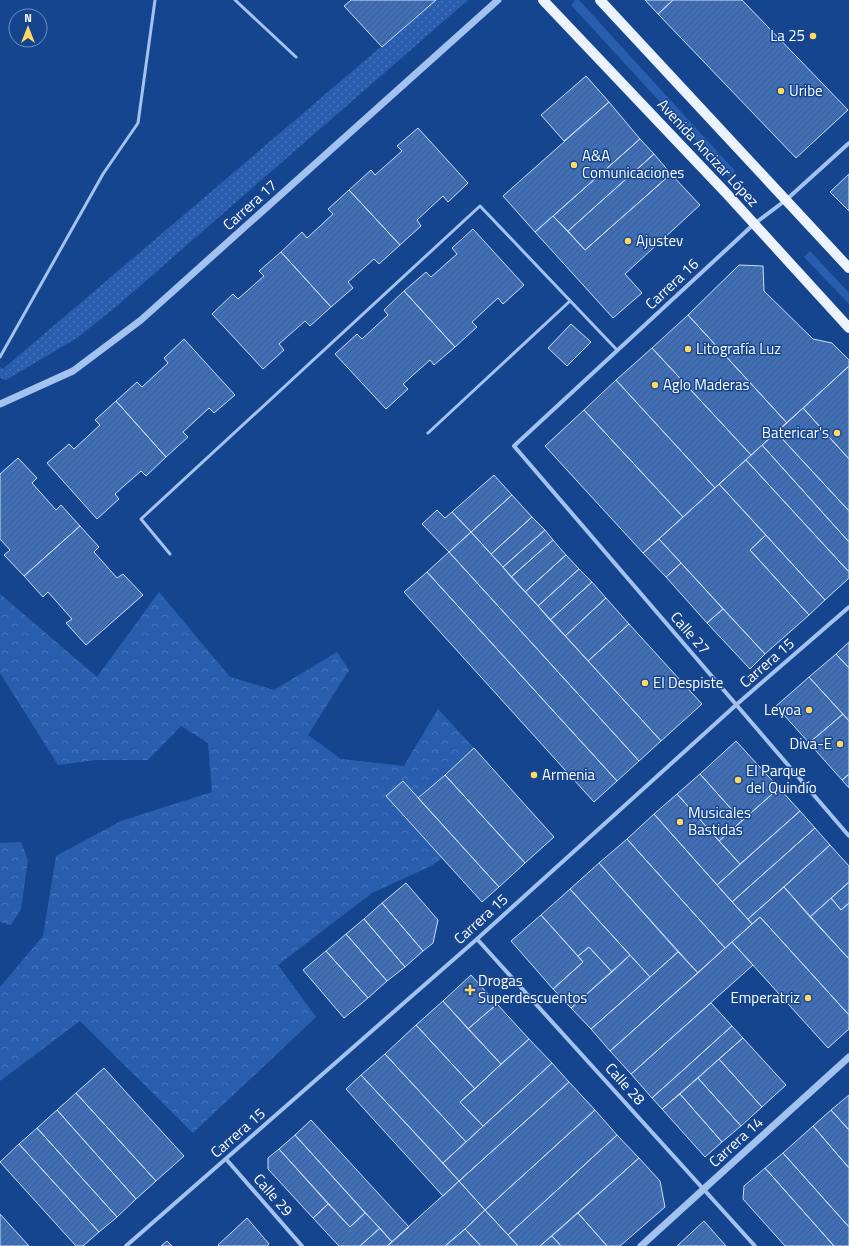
<svg xmlns="http://www.w3.org/2000/svg" width="849" height="1246" viewBox="0 0 849 1246" font-family="'Titillium Web',sans-serif">
<defs>
<pattern id="grass-dots" width="8" height="8" patternUnits="userSpaceOnUse"><rect width="8" height="8" fill="#295eaf"/><path d="M2 2h.1M6 6h.1" fill="none" stroke="#4976bb" stroke-width="1.8" stroke-linecap="round"/></pattern>
<pattern id="forest-crowns" width="20" height="18" patternUnits="userSpaceOnUse"><rect width="20" height="18" fill="#295eaf"/><path d="M2 6a3 3 0 1 1 6 0M12 15a3 3 0 1 1 6 0" fill="none" stroke="#4976bb"/></pattern>
<pattern id="building-hatch" width="6" height="6" patternUnits="userSpaceOnUse"><rect width="6" height="6" fill="#3f6fb9"/><path d="M-1 1l2-2M0 6l6-6M5 7l2-2" fill="none" stroke="#465c7d"/></pattern>
</defs>
<rect width="100%" height="100%" fill="#164590"/>
<path fill="url(#grass-dots)" d="M436,0h32l-351,306 -40,32 -71,42 -6,-2v-11l3,2z"/>
<path fill="url(#forest-crowns)" d="M159,592l71,85 44,13 63,-38 12,18 -41,65 33,24 63,7 34,-57 36,39 -56,50 -15,-17 -17,15 56,62 -11,8 -59,27 -94,72 38,52 -123,116 -113,-112 -80,60v-94l43,-51 13,-80 65,-35 91,-29 -4,-49 -27,-17 -33,34h-52l-38,5 -58,-92v-79l97,83z
M21,842l7,18 -7,49 -10,16 -11,-3v-79z"/>
<path fill="#295eaf" d="M575,0h4l156,171 -6,6 -158,-172z
M810,251l39,42v11l-45,-47z"/>
<path fill="url(#building-hatch)" stroke="#cadefb" d="M351,0h85l-54,47 -38,-41z
M645,0h28l-15,14z
M673,0h69l106,110 -52,48 -138,-144z
M586,76l23,26 -45,39 -23,-26z
M609,102l31,37 -105,93 -32,-36z
M418,128l50,55 -20,19 -5,-6 -26,24 4,6 -21,19 -51,-55 22,-20 4,5 27,-24 -5,-5z
M640,139l14,15 -86,77 -15,-15z
M654,154l17,20 -86,76 -17,-19z
M671,174l29,31 -75,69 17,19 -29,25 -78,-86 18,-16 32,34z
M849,174v37l-19,-19z
M349,190l51,55 -21,19 -5,-5 -26,23 5,6 -22,19 -50,-55 21,-20 5,6 26,-24 -5,-5z
M473,229l51,56 -21,19 -5,-6 -26,24 5,5 -22,20 -51,-56 22,-19 5,5 26,-23 -5,-6z
M281,252l50,55 -21,19 -5,-5 -26,23 5,6 -21,19 -51,-55 21,-20 5,5 26,-23 -5,-5z
M739,265l24,1 1,25 49,48 19,4 17,17v6l-62,57 -99,-108z
M404,291l51,56 -21,18 -4,-5 -27,24 5,5 -22,20 -51,-55 22,-20 5,5 26,-24 -4,-5z
M688,315l99,108 -36,32 -99,-107z
M571,324l20,18 -24,24 -19,-18z
M184,339l51,56 -21,18 -5,-5 -26,24 5,5 -22,20 -50,-56 21,-19 5,5 26,-24 -4,-5z
M652,348l99,107 -36,33 -99,-108z
M849,366v93l-46,-51z
M616,380l99,108 -32,29 -99,-107z
M116,401l50,56 -20,19 -5,-5 -26,23 4,5 -22,20 -50,-56 22,-19 5,5 26,-24 -5,-5z
M803,408l46,51v52l-73,-79z
M584,410l99,107 -40,36 -98,-107z
M776,432l73,79v31l-87,-97z
M762,445l87,97v30l-103,-112z
M18,458l19,20 -5,5 24,27 5,-5 19,21 -56,50 -20,-21 6,-5 -10,-11v-65z
M746,460l103,112v6l-24,22 -106,-116z
M494,475l18,20 -41,37 -19,-20z
M719,484l47,51 -16,15 59,65 -44,39 -106,-115z
M512,495l20,22 -41,37 -20,-22z
M437,510l8,8 7,-6 19,20 -22,20 -27,-28z
M532,517l13,13 -42,37 -12,-13z
M80,526l19,21 -5,5 23,26 6,-4 20,21 -57,50 -20,-22 6,-4 -24,-27 -5,5 -19,-21z
M545,530l8,10 -42,37 -8,-10z
M471,532l190,209 -22,20 -190,-209z
M766,535l59,65 -16,15 -59,-65z
M659,539l22,24 -15,14 -23,-24z
M553,540l13,15 -41,37 -14,-15z
M449,552l190,209 -22,20 -190,-209z
M566,555l13,14 -41,37 -13,-14z
M681,563l42,46 -16,14 -41,-46z
M579,569l13,13 -42,38 -12,-14z
M427,572l190,209 -23,21 -190,-210z
M592,582l14,16 -41,38 -15,-16z
M606,598l23,26 -41,37 -23,-25z
M723,609l42,45 -15,15 -43,-46z
M629,624l73,80 -41,37 -73,-80z
M849,642v26l-13,-14z
M836,654l13,14v53l-40,-44z
M809,677l34,37 -34,29 -33,-37z
M843,714l6,7v53l-7,6 -33,-37z
M736,741l43,47 -37,33 -42,-47z
M474,748l80,89 -29,26 -80,-88z
M700,774l42,47 -23,20 -42,-47z
M849,774v14l-7,-8z
M445,775l80,88 -26,24 -81,-89z
M403,781l96,106 -17,15 -96,-106z
M779,788l21,23 -60,53 -21,-23z
M677,794l63,70 -23,21 -63,-71z
M800,811l15,17 -83,74 -15,-17z
M654,814l98,110 -27,24 -98,-109z
M815,828l15,17 -82,74 -16,-17z
M627,839l98,109 -27,25 -99,-110z
M830,845l19,21v16l-39,35 -26,-30z
M599,863l79,89 -28,25 -80,-88z
M849,882v21l-8,7 -10,-12z
M406,883l32,37 -5,23 -10,8 -41,-48z
M784,887l65,72v56l-89,-98 -8,7 -4,-5z
M570,889l60,66 -18,17 -23,-25 -11,9 -37,-41z
M831,898l10,12 8,-7v56l-39,-42z
M382,903l41,48 -18,16 -41,-48z
M541,915l42,47 -30,27 -42,-48z
M760,917l89,98v14l-21,19 -96,-106z
M364,919l41,48 -18,14 -41,-47z
M346,934l41,47 -19,17 -42,-47z
M732,942l21,23 -122,109 -21,-23z
M589,947l23,25 -41,36 -18,-19 30,-27 -5,-6z
M326,951l42,47 -24,20 -41,-48z
M678,952l20,21 -88,78 -19,-22z
M630,955l20,22 -59,52 -20,-21z
M471,975l26,29 -29,25 -25,-28z
M443,1001l58,63 -26,25 -59,-64z
M711,1003l21,23 -80,72 -21,-24z
M497,1004l32,35 -28,25 -33,-35z
M416,1025l59,64 -15,13 23,24 -17,16 -81,-88z
M732,1026l11,12 -81,71 -10,-11z
M743,1038l43,47 -24,22 -43,-48z
M529,1039l23,24 -69,63 -23,-24z
M385,1054l81,88 -23,21 -82,-88z
M719,1059l43,48 -21,19 -43,-48z
M552,1063l17,19 -110,99 -16,-18z
M104,1068l80,88 -28,25 -80,-88z
M361,1075l98,106 -16,15 -97,-107z
M698,1078l43,48 -19,16 -42,-48z
M569,1082l26,28 -110,100 -26,-29z
M76,1093l80,88 -20,18 -79,-89z
M680,1094l42,48 -17,15 -43,-48z
M849,1095v35l-18,-20z
M57,1110l79,89 -19,18 -80,-89z
M595,1110l22,25 -109,100 -23,-25z
M831,1110l18,20v38l-36,-42z
M311,1120l98,107 -17,15 -97,-107z
M813,1126l36,42v59l-66,-74z
M37,1128l80,89 -18,15 -80,-88z
M295,1135l70,78 -15,14 -71,-78z
M617,1135l22,23 -99,88h-22l-10,-11z
M19,1144l80,88 -16,14h-7l-76,-84z
M279,1149l49,55 -15,14 -45,-49v-11z
M783,1153l66,74v19h-15l-69,-78z
M639,1158l21,23 5,26 -45,39h-13l-29,-33z
M765,1168l69,78h-49l-42,-47 1,-13z
M459,1181l26,29 -20,19 -20,17h-58z
M328,1204l22,23 15,-14 15,15 -20,18h-21l-26,-28z
M485,1210l23,25 10,11h-37l-16,-17z
M578,1213l29,33h-46l-9,-10z
M0,1214l29,32h-29z
M247,1218l22,26 -2,2h-48l-1,-1z
M704,1221l22,25h-49z
M380,1228l12,14 -5,4h-27z
M465,1229l16,17h-36z
M552,1236l9,10h-21z
M167,1241l5,5h-11z"/>
<g fill="none" stroke-linecap="round" stroke-linejoin="round">
<path stroke="#a3c2f0" stroke-width="3" d="M235,0l61,57
M0,357l103,-183 35,-51 17,-123
M428,433l142,-132
M170,554l-29,-35 339,-313 137,144"/>
<path stroke="#a3c2f0" stroke-width="4" d="M849,143l-63,57 -32,24 -240,222 335,390
M477,939l278,307
M226,1159l76,87
M126,1246l351,-307 259,-234 113,-98"/>
<path stroke="#a3c2f0" stroke-width="7" d="M0,404l73,-33 68,-51 357,-320
M641,1246l208,-189"/>
<path stroke="#ecf3ff" stroke-width="10" d="M543,0l184,194 122,134
M600,0l249,268"/>
</g>
<g fill="#ffd962" stroke="#164590" stroke-width="1.5">
<circle cx="813" cy="36" r="4"/>
<circle cx="781" cy="91" r="4"/>
<circle cx="574" cy="165" r="4"/>
<circle cx="628" cy="241" r="4"/>
<circle cx="688" cy="349" r="4"/>
<circle cx="655" cy="385" r="4"/>
<circle cx="837" cy="433" r="4"/>
<circle cx="645" cy="683" r="4"/>
<circle cx="809" cy="710" r="4"/>
<circle cx="840" cy="744" r="4"/>
<circle cx="534" cy="775" r="4"/>
<circle cx="738" cy="780" r="4"/>
<circle cx="680" cy="822" r="4"/>
<path d="M468 984h4v4h4v4h-4v4h-4v-4h-4v-4h4z"/>
<circle cx="808" cy="998" r="4"/>
</g>
<g text-anchor="middle" stroke-width="3" stroke-linejoin="round" paint-order="stroke">
<g font-size="15" fill="#fff" stroke="#164590" text-anchor="start">
<text x="805" y="41" text-anchor="end">La 25</text>
<text x="789" y="96">Uribe</text>
<text x="582" y="161">A&amp;A<tspan x="582" dy="17">Comunicaciones</tspan></text>
<text x="636" y="246">Ajustev</text>
<text x="696" y="354">Litografía Luz</text>
<text x="663" y="390">Aglo Maderas</text>
<text x="829" y="438" text-anchor="end">Batericar's</text>
<text x="653" y="688">El Despiste</text>
<text x="801" y="715" text-anchor="end">Leyoa</text>
<text x="832" y="749" text-anchor="end">Diva-E</text>
<text x="746" y="776">El Parque<tspan x="746" dy="17">del Quindío</tspan></text>
<text x="542" y="780">Armenia</text>
<text x="688" y="818">Musicales<tspan x="688" dy="17">Bastidas</tspan></text>
<text x="478" y="986">Drogas<tspan x="478" dy="17">Superdescuentos</tspan></text>
<text x="800" y="1003" text-anchor="end">Emperatriz</text>
</g>
<g font-size="15" fill="#fff" stroke="#164590">
<text transform="translate(708 153) rotate(47)" y="5">Avenida Ancizar López</text>
<text transform="translate(250 205) rotate(-42)" y="5">Carrera 17</text>
<text transform="translate(672 284) rotate(-43)" y="5">Carrera 16</text>
<text transform="translate(690 633) rotate(49)" y="5">Calle 27</text>
<text transform="translate(767 663) rotate(-41)" y="5">Carrera 15</text>
<text transform="translate(481 919) rotate(-42)" y="5">Carrera 15</text>
<text transform="translate(625 1084) rotate(48)" y="5">Calle 28</text>
<text transform="translate(238 1133) rotate(-41)" y="5">Carrera 15</text>
<text transform="translate(736 1142) rotate(-42)" y="5">Carrera 14</text>
<text transform="translate(273 1195) rotate(49)" y="5">Calle 29</text>
</g>
</g>
<g transform="translate(28 28)"><circle r="19" fill="#164590" stroke="#738fbc"/>
<path d="M0-3L7 15L0 10L-7 15Z" fill="#ffd962"/>
<text y="-6" font-size="11" font-weight="bold" text-anchor="middle" fill="#ffffff">N</text>
</g>
</svg>
